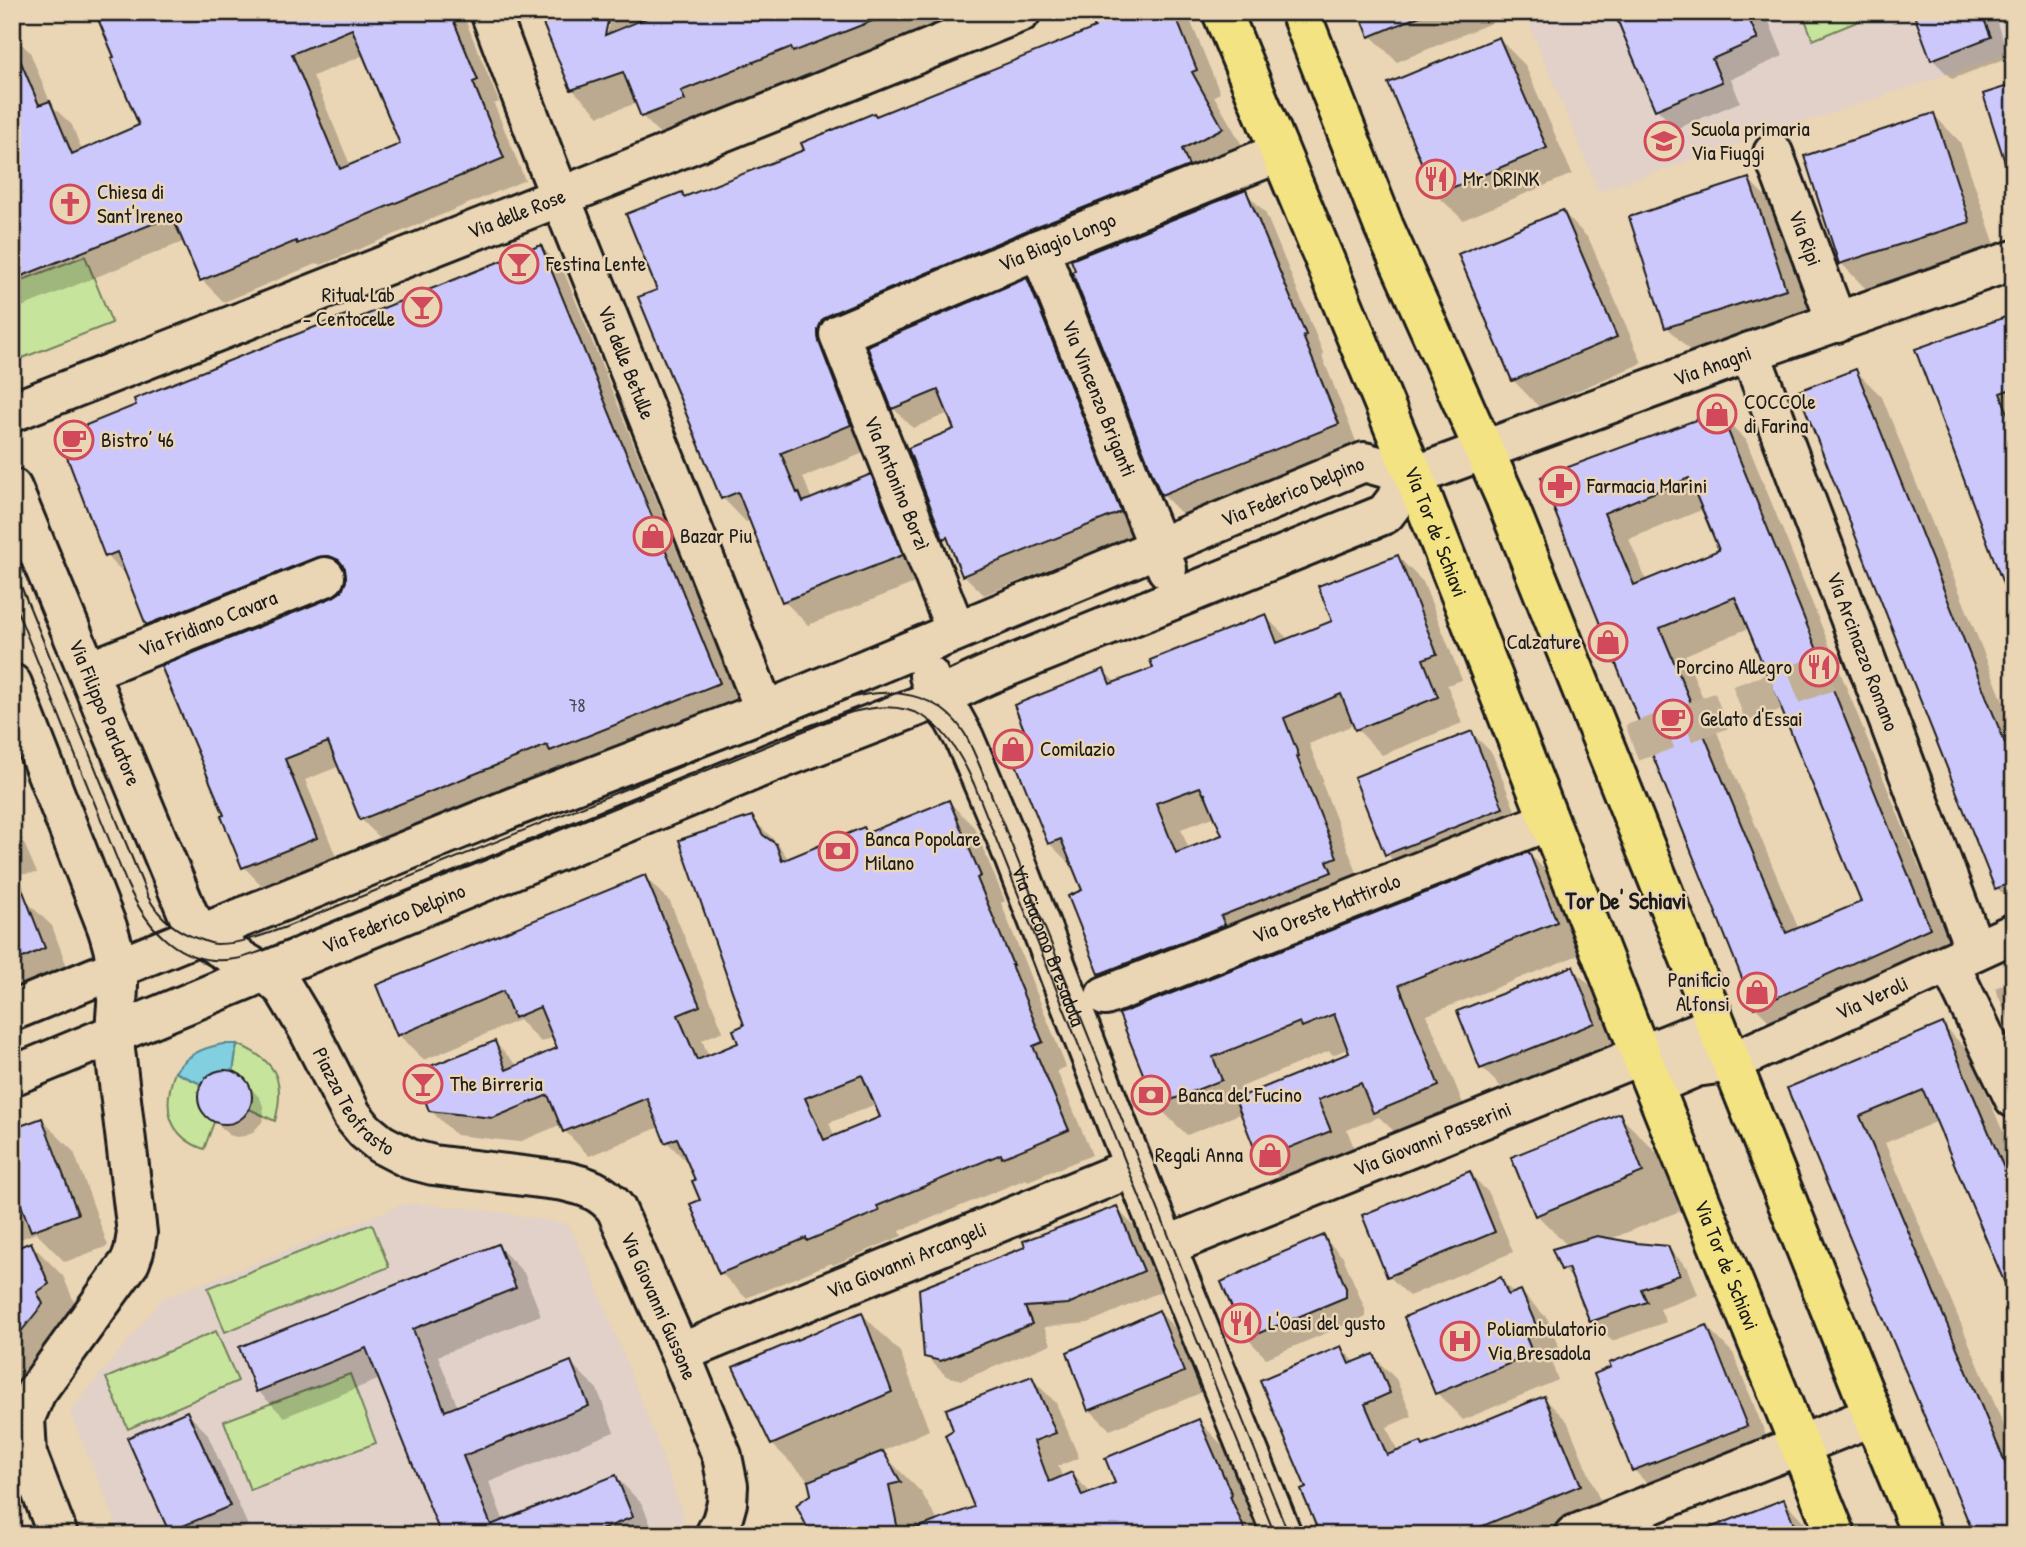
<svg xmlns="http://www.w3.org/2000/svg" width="2026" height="1547" viewBox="0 0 2026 1547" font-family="'Patrick Hand',sans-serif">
<rect width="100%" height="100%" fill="#ead5b4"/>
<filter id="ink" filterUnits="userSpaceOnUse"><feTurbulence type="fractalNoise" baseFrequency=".0143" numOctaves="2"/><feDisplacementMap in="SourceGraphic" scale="14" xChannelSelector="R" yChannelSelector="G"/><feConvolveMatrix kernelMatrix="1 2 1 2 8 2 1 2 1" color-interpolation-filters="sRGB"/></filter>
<g filter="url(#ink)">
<path fill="#e1d1c9" d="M1524,12h490v40l-415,139z
M407,1203l79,7 82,14 23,48 67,172 26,75 -14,16h-549l-51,-123 92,-113z"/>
<path fill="#c7e49c" stroke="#72805c" stroke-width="2" d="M1802,12h53l4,9 -46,19z
M85,256l27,67 -100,39v-78z
M237,1044c39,16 49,36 38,77l-26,-12c5,-17 0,-29 -16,-37z
M175,1072l26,12c-6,16 -2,28 13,38l-10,27c-37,-13 -42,-43 -29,-77z
M372,1224l17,43 -164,65 -17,-44z
M216,1331l22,50 -110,48 -22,-51z
M350,1374l26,69 -126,47 -26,-69z"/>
<path fill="#82cfe0" stroke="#598792" stroke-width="2" d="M223,1044h14l-4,28c-14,-2 -23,1 -32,12l-26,-12c13,-18 27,-24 48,-28z"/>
<path fill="#0003" fill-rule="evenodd" d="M97,12h365l37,90 -5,2 31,76 -204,85 -3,-2 -94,39 -22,-22 -17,-39 -173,70v-276l18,17 21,53 21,20 10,26 59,-25zM364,55l38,90 -51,22 -38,-91z
M612,12h22l4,11 27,-11h310l-306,131 -27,-27 -5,-13 -38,13 -27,-27 29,-46 4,1z
M1114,12h72l2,3 32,78 -6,3 32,56 -392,185 20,112 -71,28 9,23 58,-24 24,24 31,79 -117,46 -24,-24 -33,-81 -5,2 -23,-24 -64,-207 22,-97 5,4 120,-47 71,-33 220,-89z
M1361,12h146l1,4 -111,46 -26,-26z
M1616,12h149l18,44 -52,23 9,23 -64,27 -19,-20z
M1915,12h78l16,45 -57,22 -20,-20z
M1499,39l26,26 47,109 -109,46 -27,-26z
M1934,115l26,27 36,106 -129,42 -26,-27z
M1749,180l26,26 36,109 -118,39 -26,-27z
M1245,192l20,20 59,143 -2,1 35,88 -175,70 -20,-20z
M1563,212l26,27 53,124 -103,44 -26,-27z
M541,247l21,20 177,437 -167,66 -5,-5 -185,75 -21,-21 -21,-53 -35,14 32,79 -73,29 -20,-21 -18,-51 108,-217 9,-7 5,-16 -10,1 -170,68 -21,-21 -20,-48 -20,-20 241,-240 5,6z
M1027,280l20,20 93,232 -156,63 -20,-20 -12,-30 -7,-7 11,-108 -7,-17 -36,15 -20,-20z
M2014,316v291l-97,-257z
M1856,371l26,26 132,332v176l-17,-17z
M1719,413l27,27 209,515 -173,79 -27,-27 -212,-529zM1704,509l17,42 -74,31 -18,-43zM1749,628l114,275 -64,27 -114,-275z
M1398,557l25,25 39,98 -15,5 15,38 -80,32 -25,-26 -2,-5 -46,20 15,38 -2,1 39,100 -235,116 -25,-26 -17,-82 -9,-22 -26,-26 -20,-105 75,-67 12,12 39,-14 110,-53 24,24 45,-18zM1216,816l8,20 -35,14 -8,-21z
M1472,733l20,20 30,75 -116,46 -19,-20z
M949,802l25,25 31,74 -4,2 65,164 -9,4 35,84 -64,26 -2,-2 -126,52 2,5 -69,29 -2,-2 -85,35 -25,-25 -24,-92 -6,-15 -24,-24 -7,-15 -71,29 -24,-25 -3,-7 -43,18 -63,-7 -26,-25 65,-67 23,23 41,-17 -5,-12 -13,5 -22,-22 -95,40 -25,-25 246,-158 25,25 53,129 -21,9 7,17 32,-13 6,-18 5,-208 25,25 12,17 75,-31 5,5zM876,1104l6,14 -47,20 -6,-15z
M12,816l25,57 -25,2z
M1529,854l29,29 28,69 -159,63 41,101 -64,25 -25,-24 -32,13 12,30 -69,28 -29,-29 -19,-46 -55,22 -30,-29 -36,-91zM1349,1048l3,6 -107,43 -4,-10 88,-36 4,4z
M25,900l27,26 18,49 -58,23v-93z
M1572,968l39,38 21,55 -112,45 -38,-38z
M2014,980v52l-19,-44z
M1943,1025l26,27 45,106v143l-76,-180 -53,22 129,307v85l-224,-446z
M224,1072l16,5 20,21 3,8 1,8 -2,8 -10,11 -7,3 -8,1 -8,-2 -27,-26 -2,-8 3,-17 5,-6 8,-4z
M1619,1115l39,39 22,57 -72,29 60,8 20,20 10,27 -38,14 6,13 -54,19 -20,-20 -16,-39 -13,-13 5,-23 -31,-31z
M42,1120l32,32 34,94 -43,16 -29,-29 -24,9v-111z
M1469,1173l20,20 24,59 -104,44 -20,-20z
M1116,1208l20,20 26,63 -74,32 -44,4 7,17 -89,36 -16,-4 -20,-20 102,-108z
M1323,1237l20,20 22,52v8l-99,41 -19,-20z
M31,1244l32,32 17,40 -48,74 -20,6v-144z
M498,1246l26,27 17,42 -103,41 20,52 113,-45 26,26 17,43 -125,50 15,40 112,-45 26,27 13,31h-212l-63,-156 -96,38 -26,-26z
M1500,1279l15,15 6,-2 26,26 17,41 -12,5 6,16 -95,40 -26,-27 -31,-75z
M1159,1312l20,20 24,60 -93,38 -20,-20z
M862,1314l38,38 29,78 -48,22 40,40 17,29 -12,2 3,12h-119l3,-1v-39l-3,-13 -38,-38z
M1707,1327l26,26 40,100 -113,44 -26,-27z
M1341,1348l15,15 17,-7 23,23 16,37 -25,11 11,26 26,-6 120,-49 23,23 36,87 -65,27h-216l-14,-46z
M1031,1378l25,25 23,55 -21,8 5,12 9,-4 20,20 25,-10 82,-63 24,25 33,74 -3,1 7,14h-311l27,-27z
M187,1413l20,20 41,93 -20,9h-54l-3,-4 -42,-92z
M1784,1501l25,26 3,8h-115z
M12,1517l7,18h-7z"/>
<path fill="#cdc8fb" stroke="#1c1c1c" stroke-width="2" fill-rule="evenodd" d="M95,12h355l28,68 -5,2 31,76 -207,86 -1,-3 -96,40 -28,-65 -160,64v-239l27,64 11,-4 22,53 67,-29 -28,-67 3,-1zM352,29l48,115 -60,25 -48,-115z
M538,12h72l-5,23 56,-23 229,2 -97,38 -2,-5 -110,44 4,9 -44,17 -18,-45 -52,18z
M1109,12h65l23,58 -5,2 31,56 -41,21 7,17 -159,63 -200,85 -8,6 -4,10 1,12 32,83 -70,28 16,40 2,-1 4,10 68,-28 32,81 -121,47 -44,-110 -17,7 -52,-127 -31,-75 19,-7 -31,-76 56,-22 2,5 120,-47 -3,-7 73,-30 2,3 219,-88 -4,-9z
M1359,12h68v1l-58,24z
M1614,12h132l12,27 -46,20 10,23 -67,28z
M1913,12h68l10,25 -60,23z
M1499,37l48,111 -112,47 -47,-112z
M2014,84v90l-5,1 -26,-81z
M1934,113l36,109 -131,42 -35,-108z
M1749,178l37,111 -121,39 -36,-111z
M1246,190l60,145 -3,1 36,88 -178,71 -89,-223 3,-2 -4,-10z
M1563,210l54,127 -105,44 -54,-127z
M541,245l179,438 -170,68 -3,-6 -187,75 -32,-78 -43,17 32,79 -75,30 -21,-52 3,-1 -63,-149 172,-69 9,-6 4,-10 -1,-13 -6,-8 -10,-4 -12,1 -171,68 -29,-73 -12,5 -46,-121 77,-31 -2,-6 92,-37 122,-48 3,7z
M1027,278l94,234 -159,64 -15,-39 -4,2 -35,-91 46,-19 -16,-39 -46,19 -25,-63z
M2014,314v74l-14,5 14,36v176h-3l-96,-256z
M1856,369l158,397v116l-19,7 -197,-498z
M1720,411l210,517 -176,80 -213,-531zM1689,478l30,72 -85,35 -30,-72zM1735,597l126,305 -75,31 -126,-305z
M1398,555l39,99 -14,5 15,38 -83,33 -14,-36 -57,24 15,38 -2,1 40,100 -10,4 5,11 -111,44 4,9 -126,49 -31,-78 14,-6 -21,-51 -13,5 -40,-100 19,-7 -13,-32 90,-36 6,15 43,-16 -3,-8 116,-46 11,29 55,-22 -14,-35zM1200,787l4,8 1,-1 17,41 -46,18 -20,-50z
M1472,731l31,77 -118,47 -31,-78z
M949,800l32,76 -4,2 36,87h-2l32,77 -10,4 36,84 -67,28 -1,-4 -124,52 2,5 -72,30 -1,-3 -87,36 -29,-70 10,-4 -8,-19 3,-1 -18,-42 -12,5 -18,-45 -84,34 -15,-37 -55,23 -64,-7 -14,-39 80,-31 11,29 51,-22 -17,-41 -26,11 -11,-27 -106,45 -21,-51 269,-110 55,131 -22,9 19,45 41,-17 -5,-13 11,-5 -65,-185 73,-24 11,19 13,9 6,17 82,-34 3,6zM862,1075l18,42 -56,23 -19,-42z
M1529,852l28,70 -158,63 40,101 -66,27 -12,-30 -43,17 13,31 -72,29 -24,-61 114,-46 -15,-39 -32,13 -2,-5 -87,35 9,23 -66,26 -37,-92z
M12,868h2l31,80 -33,15z
M1573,966l22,57 -115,46 -23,-58z
M1943,1023l71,169v113l-91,-215 -63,26 154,368v51h-40l-187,-447z
M198 1097a27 27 0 1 1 54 0a27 27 0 1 1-54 0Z
M1620,1113l23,59 -108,44 -24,-59z
M42,1118l36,96 -47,17 -13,-34 -6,2v-70z
M1470,1171l25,61 -108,45 -25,-62z
M1117,1206l27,65 -76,33 -43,3 7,17 -91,37 -17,-4 -5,-68 106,-42 -2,-6z
M1324,1235l22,53v9l-101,42 -24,-57 49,-23 -1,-1z
M1597,1236l39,7 32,3 12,29 -39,14 6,13 -57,20 -22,-54 -7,2 -9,-21z
M31,1242l18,42 -12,8 6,12 -31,39v-93z
M498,1244l18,44 -103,41 32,82 126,-50 18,45 -126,50 28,69 125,-50 17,42 -45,18h-147l-75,-187 -110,44 -17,-45z
M1501,1277l7,18 13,-5 18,42 -13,5 7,17 -98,40 -31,-77z
M1159,1310l25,62 -96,39 -21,-59z
M862,1312l30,80 -121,53 -38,-78z
M1707,1325l40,101 -115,45 -38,-97 17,-7 -2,-4z
M1341,1346l8,18 25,-10 16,39 -25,11 22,51 34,-13 2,4 121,-50 37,89 -120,50h-141l-19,-45 5,-2 -46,-108z
M1032,1376l24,57 -22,8 15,41 23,-10 10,24 33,-13 -10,-25 94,-39 33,76 -2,1 17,39h-341v-3l68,-25 -29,-72 8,-5 -7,-21z
M187,1411l43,95 -61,26 -42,-94z
M883,1451l18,31 -12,3 10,50h-88l-15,-30 15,-11 -3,-13z
M1784,1499l14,36h-101v-2z"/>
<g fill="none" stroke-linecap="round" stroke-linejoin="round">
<path stroke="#c1b096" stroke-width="38" stroke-dasharray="38 19" stroke-linecap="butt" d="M1632,743l210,-76"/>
<defs>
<g id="minor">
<path id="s1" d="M490,12l58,154 217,545"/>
<path id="s2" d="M1773,153l64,170"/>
<path id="s3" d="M1039,249l128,320"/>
<path id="s4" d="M1750,352l225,598"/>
<path id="s5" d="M12,412l578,-227 431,-173"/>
<path id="s6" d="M1414,476l336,-124 264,-92"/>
<path id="s7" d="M12,488l176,426 14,21 7,6 64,38 11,10 24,40 44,86 13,16 16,13 29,15 23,6 131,16c22,5 38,10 52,28l64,144 42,103 6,30 -1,17 -5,18 -7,14"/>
<path id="s8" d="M956,631l-117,-297 200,-85 240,-96"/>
<path id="s9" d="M89,671l236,-94"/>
<path id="s10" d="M929,676l8,22 16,20 11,20 43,101 111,288 164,408"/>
<path d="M12,684l95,243c6,18 11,37 11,55 0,23 -4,45 -3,68l22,183 -3,18 -4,11 -94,130 -11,26 2,36 31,81"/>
<path d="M1949,963l65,135"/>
<path id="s11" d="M1105,996l443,-175"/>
<path id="s12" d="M12,1011l502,-204 251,-96 599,-249 50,14"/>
<path id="s13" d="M12,1076l764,-315 153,-59 58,-27 398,-161 29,-38"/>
<path id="s14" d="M1654,1085l42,-18 36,-5 282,-129"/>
<path id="s15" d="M1166,1246l550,-221"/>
<path id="s16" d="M680,1353l454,-186"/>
<path d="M1574,1535l299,-119"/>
</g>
<g id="major">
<path id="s17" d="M1222,12l192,464 227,579 195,480"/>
<path d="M1300,12l84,215 121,270 368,919 49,119"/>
</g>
</defs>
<use href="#minor" stroke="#1c1c1c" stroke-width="44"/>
<use href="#major" stroke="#1c1c1c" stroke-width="44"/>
<use href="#minor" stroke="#ead5b4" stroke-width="38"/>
<use href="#major" stroke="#f4e382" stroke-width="38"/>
<path stroke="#1c1c1c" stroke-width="2" d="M12,564l136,333c12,22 30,36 54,43 5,2 10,4 15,4 24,0 47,-9 69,-17l561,-228c43,-13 92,-7 118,35 6,11 11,23 16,35l308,766
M12,598l115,286c20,45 54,84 108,75 9,-1 18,-5 27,-8l581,-236c71,-23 103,6 131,69l301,751"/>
</g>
</g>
<defs>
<symbol id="school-ring" viewBox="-11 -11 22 22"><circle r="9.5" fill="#ead5b4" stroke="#d1495b" stroke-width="1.5"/><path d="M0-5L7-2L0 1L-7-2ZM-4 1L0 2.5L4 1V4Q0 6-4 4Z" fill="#d1495b"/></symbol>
<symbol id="restaurant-ring" viewBox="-11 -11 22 22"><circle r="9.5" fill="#ead5b4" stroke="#d1495b" stroke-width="1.5"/><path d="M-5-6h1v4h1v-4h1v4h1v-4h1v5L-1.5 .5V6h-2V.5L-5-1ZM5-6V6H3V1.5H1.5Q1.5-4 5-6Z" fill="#d1495b"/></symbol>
<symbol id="church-ring" viewBox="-11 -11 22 22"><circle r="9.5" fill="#ead5b4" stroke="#d1495b" stroke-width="1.5"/><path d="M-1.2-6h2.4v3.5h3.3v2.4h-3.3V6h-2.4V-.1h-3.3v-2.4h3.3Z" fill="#d1495b"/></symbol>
<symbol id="bar-ring" viewBox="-11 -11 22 22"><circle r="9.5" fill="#ead5b4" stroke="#d1495b" stroke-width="1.5"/><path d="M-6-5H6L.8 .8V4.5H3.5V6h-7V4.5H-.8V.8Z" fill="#d1495b"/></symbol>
<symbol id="shop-ring" viewBox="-11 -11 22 22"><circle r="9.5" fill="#ead5b4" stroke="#d1495b" stroke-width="1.5"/><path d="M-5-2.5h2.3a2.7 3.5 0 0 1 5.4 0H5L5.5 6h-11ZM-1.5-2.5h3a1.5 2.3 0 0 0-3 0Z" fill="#d1495b"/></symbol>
<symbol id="cafe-ring" viewBox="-11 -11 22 22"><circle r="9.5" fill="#ead5b4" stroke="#d1495b" stroke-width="1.5"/><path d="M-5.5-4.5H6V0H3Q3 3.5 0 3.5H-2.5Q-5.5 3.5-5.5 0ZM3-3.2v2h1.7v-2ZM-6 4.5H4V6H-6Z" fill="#d1495b"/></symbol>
<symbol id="pharmacy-ring" viewBox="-11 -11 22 22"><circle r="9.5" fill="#ead5b4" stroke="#d1495b" stroke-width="1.5"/><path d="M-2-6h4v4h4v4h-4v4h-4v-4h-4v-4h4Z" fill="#d1495b"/></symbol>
<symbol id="bank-ring" viewBox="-11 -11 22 22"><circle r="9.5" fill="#ead5b4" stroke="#d1495b" stroke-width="1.5"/><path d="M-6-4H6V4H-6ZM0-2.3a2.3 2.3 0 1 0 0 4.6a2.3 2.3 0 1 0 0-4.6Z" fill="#d1495b"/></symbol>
<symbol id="hospital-ring" viewBox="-11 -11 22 22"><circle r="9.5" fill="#ead5b4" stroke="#d1495b" stroke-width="1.5"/><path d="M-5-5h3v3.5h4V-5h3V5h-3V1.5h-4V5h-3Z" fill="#d1495b"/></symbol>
</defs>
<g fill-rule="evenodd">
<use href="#school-ring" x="1642" y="119" width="44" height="44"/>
<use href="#restaurant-ring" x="1414" y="157" width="44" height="44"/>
<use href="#church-ring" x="48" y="182" width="44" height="44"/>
<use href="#bar-ring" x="497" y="242" width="44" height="44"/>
<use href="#bar-ring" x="400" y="285" width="44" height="44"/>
<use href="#shop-ring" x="1695" y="392" width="44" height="44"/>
<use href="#cafe-ring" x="52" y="418" width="44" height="44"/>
<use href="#pharmacy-ring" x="1538" y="464" width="44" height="44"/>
<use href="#shop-ring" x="631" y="514" width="44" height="44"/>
<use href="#shop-ring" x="1586" y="620" width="44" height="44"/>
<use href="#restaurant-ring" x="1797" y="645" width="44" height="44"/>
<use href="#cafe-ring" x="1651" y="697" width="44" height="44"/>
<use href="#shop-ring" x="991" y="727" width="44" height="44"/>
<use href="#bank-ring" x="816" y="829" width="44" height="44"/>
<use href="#shop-ring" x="1735" y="970" width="44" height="44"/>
<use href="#bar-ring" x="401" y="1062" width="44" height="44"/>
<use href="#bank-ring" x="1129" y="1073" width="44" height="44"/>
<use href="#shop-ring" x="1248" y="1133" width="44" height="44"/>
<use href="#restaurant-ring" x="1219" y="1301" width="44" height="44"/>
<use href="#hospital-ring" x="1438" y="1319" width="44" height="44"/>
</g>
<g text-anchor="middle" stroke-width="5" stroke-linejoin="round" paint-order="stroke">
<g font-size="18" fill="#484754">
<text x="577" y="712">78</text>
</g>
<g font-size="21" fill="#1c1c1c" stroke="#ead5b4" text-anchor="start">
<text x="1691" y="136">Scuola primaria<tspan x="1691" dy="24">Via Fiuggi</tspan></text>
<text x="1463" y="186">Mr. DRINK</text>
<text x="97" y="199">Chiesa di<tspan x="97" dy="24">Sant'Ireneo</tspan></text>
<text x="546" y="271">Festina Lente</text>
<text x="395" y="302" text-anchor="end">Ritual Lab<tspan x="395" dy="24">- Centocelle</tspan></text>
<text x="1744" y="409">COCCOle<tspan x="1744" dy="24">di Farina</tspan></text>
<text x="101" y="447">Bistro’ 46</text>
<text x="1587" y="493">Farmacia Marini</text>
<text x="680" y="543">Bazar Piu</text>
<text x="1581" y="649" text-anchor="end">Calzature</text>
<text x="1792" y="674" text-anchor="end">Porcino Allegro</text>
<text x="1700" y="726">Gelato d'Essai</text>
<text x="1040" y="756">Comilazio</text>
<text x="865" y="846">Banca Popolare<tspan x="865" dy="24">Milano</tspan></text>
<text x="1730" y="987" text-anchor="end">Panificio<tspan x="1730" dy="24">Alfonsi</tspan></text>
<text x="450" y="1091">The Birreria</text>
<text x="1178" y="1102">Banca del Fucino</text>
<text x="1243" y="1162" text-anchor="end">Regali Anna</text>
<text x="1268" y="1330">L'Oasi del gusto</text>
<text x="1487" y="1336">Poliambulatorio<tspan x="1487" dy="24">Via Bresadola</tspan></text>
</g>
<g font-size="21" fill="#1c1c1c" stroke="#ead5b4">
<text dy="7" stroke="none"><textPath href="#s5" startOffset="542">Via delle Rose</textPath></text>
<text dy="7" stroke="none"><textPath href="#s2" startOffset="91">Via Ripi</textPath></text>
<text dy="7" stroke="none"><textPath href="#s8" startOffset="556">Via Biagio Longo</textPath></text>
<text dy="7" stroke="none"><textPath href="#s1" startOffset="376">Via delle Betulle</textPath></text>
<text dy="7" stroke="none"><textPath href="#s6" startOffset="318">Via Anagni</textPath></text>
<text dy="7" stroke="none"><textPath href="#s3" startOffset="161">Via Vincenzo Briganti</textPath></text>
<text transform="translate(897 483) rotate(68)" y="7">Via Antonino Borzì</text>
<text dy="7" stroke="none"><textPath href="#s12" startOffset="1382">Via Federico Delpino</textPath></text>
<text dy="7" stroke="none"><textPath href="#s17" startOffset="562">Via Tor de' Schiavi</textPath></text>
<text dy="7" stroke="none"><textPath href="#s9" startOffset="128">Via Fridiano Cavara</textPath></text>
<text dy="7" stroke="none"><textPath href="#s4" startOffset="320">Via Arcinazzo Romano</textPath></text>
<text dy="7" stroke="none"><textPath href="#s7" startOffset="243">Via Filippo Parlatore</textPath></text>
<text dy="7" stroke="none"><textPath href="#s11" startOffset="238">Via Oreste Mattirolo</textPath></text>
<text dy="7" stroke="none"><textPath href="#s13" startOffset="413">Via Federico Delpino</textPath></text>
<text dy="7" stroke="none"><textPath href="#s10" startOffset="296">Via Giacomo Bresadola</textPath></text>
<text dy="7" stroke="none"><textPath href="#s14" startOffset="236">Via Veroli</textPath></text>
<text dy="7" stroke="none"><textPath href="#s7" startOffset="718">Piazza Teofrasto</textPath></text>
<text dy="7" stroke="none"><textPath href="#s15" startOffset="287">Via Giovanni Passerini</textPath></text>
<text dy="7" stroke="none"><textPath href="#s16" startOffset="245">Via Giovanni Arcangeli</textPath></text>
<text dy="7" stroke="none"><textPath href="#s17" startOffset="1351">Via Tor de' Schiavi</textPath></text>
<text dy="7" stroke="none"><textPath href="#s7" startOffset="1124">Via Giovanni Gussone</textPath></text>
</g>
<g font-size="23" font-weight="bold" fill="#1c1c1c" stroke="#ead5b4">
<text x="1626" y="909">Tor De' Schiavi</text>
</g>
</g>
<rect width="2026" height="1547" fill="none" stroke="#ead5b4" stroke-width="42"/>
<rect x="21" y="21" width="1984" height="1505" fill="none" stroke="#1c1c1c" stroke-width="2.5" filter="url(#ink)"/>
</svg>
